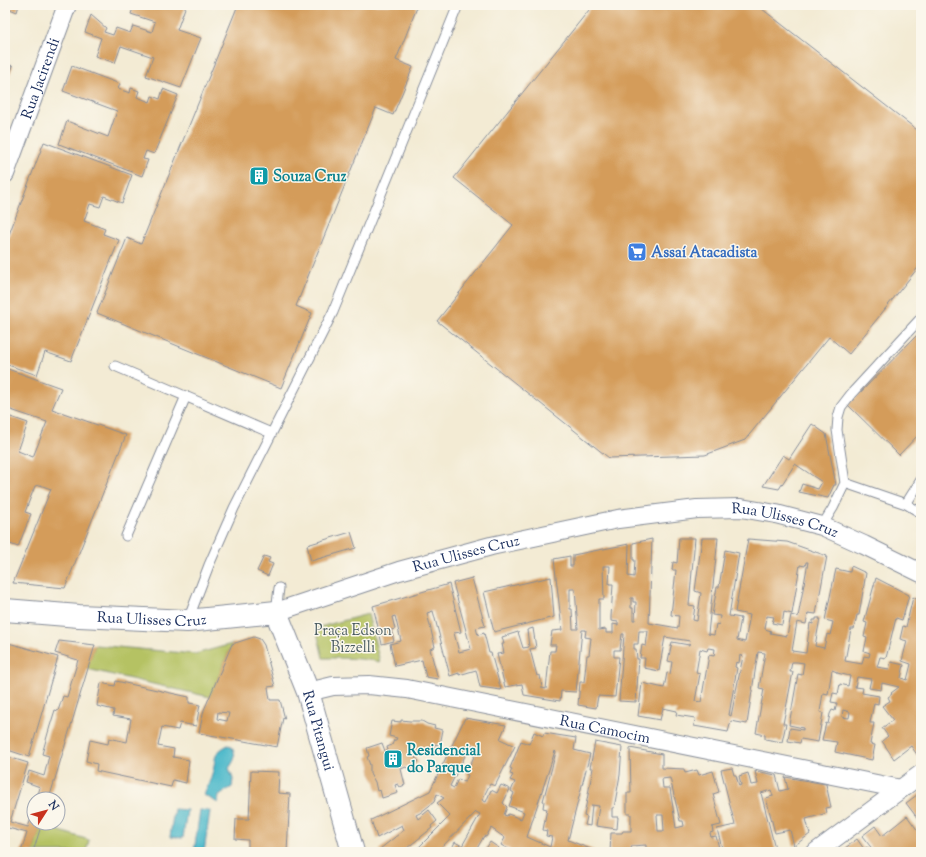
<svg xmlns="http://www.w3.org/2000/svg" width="926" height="857" viewBox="0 0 926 857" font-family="'Sorts Mill Goudy',serif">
<rect width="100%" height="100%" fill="#fbf7ec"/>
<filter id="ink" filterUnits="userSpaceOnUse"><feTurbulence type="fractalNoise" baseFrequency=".025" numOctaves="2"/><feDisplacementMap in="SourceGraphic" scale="8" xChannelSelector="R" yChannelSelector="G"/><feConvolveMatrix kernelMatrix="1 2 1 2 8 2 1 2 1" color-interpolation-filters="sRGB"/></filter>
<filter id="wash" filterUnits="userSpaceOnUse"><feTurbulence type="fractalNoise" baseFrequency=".012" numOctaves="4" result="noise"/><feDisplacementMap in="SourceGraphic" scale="16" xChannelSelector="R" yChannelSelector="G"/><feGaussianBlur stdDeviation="0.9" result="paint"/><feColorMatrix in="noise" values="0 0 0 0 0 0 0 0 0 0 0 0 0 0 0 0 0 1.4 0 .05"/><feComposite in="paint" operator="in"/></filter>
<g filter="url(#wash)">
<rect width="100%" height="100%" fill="#f3ebd4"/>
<path fill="#b5c264" stroke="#687861" d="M368,614l12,48c-19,-4 -37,-4 -57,-4l-7,-30z
M232,644l-22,53 -123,-28 8,-24 100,9z
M41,825l48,15 -3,12h-53z"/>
<path fill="#4eb9ca" stroke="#347494" d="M228,745l3,1c6,9 4,14 -2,22l4,11 -1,8 -13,8 -1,8 -14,-8c3,-7 6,-14 8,-21 5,-15 -1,-20 16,-29z
M174,809l13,1 -4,28 -13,-1z
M200,810l10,1 -6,41h-10z"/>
<g id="blocks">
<path fill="#d49c5a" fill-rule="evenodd" d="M5,5h14l-2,7 -12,-5z
M134,5h52l-9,25 24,8 -20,50 -35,-12 7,-19 -32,-11 -6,17 -20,-7 6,-18 -16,-6 6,-17 15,13 -2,4 9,3 3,-7 14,5 3,-7 19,6 3,-10 -24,-8z
M238,5h180l-22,55 17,7 -20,48 -17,-7 -80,198 16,7 -31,75 -184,-75 30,-75 14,6z
M593,5h164l164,128v131l-72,90 -20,-17 -84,103 -40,15 -96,3 -172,-137 76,-96 -59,-47z
M5,63l8,3 -8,20z
M72,66l48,18 -2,5 12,4 1,-5 8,3 -2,6 13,5 2,-6 8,3 3,-10 15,6 -24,59 -8,-3 -3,8 5,1 -6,16 -83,-32 8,-23 41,16 9,-26 -54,-20z
M44,142l88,33 -10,28 -18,-7 -4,11 -10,-3 -6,17 21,8 -2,5 16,6 -48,121 -26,-9 -8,23 -32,-11v-119z
M921,331v101l-22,23 -51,-50z
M5,368l56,20 -9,21 74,26 -61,153 -52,-5 38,-94 -11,-4 -5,1 -10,26 6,2 -13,33 -13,-5v-127l23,8 -10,28 15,6 14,-35 -42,-14z
M812,424l14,10 10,51h-2l-6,13 -29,-6 3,-8 16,5 4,-7 -27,-18 -16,25 -16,-3 20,-31 6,4z
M351,532l5,16 -45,13 -4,-16z
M679,538h16l-6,67 6,1 -2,14 4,1 4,-28 -6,-2 7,-53h16l-10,96 6,1 2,-11 3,1 1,-9 -8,-1 5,-28h2l6,-37 14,3 -10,63 12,2 -4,22 8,2 5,-27 -15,-3 13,-73 39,3 40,14 -11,58 -8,-1 -2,11 -9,-2 -5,29 14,2 4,-30 3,1v-4h3v-2h4l-5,28 9,2 3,-14 3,1 3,-13 -8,-2 11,-51 14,3 1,-6 15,7 -7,42h-2l-3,14h-3l-6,32 17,3 2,-8 5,1 1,-4 -6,-2 3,-13 -3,-1 3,-14 -3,-1 12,-44 33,17 -7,25 -6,-2 -10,40 -6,-1 -3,10 12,2 2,-7 13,3 -3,13 6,2 4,-16 -9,-3 5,-20 -7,-2 3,-13 3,1 7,-30 8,5v74l-4,15 4,1v61l-3,3 -7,-10 -17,13 -12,-18 6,-5 -6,-8 11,-8 -11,-14 8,-5 -2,-4 4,-3 -1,-1 8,-6 -17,-4 -1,7 -12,-2 2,-9 -14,-2 -2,10 8,1 -1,5 17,3 -1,8 -4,-1 -4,20h4l-4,21 5,1 -3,15 -37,-8 2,-10 -15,-2 4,-17 2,1 2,-10 2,-4 3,1 2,-8 -6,-1 2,-9 5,1 2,-10 8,2 2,-10 -13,-3v-1l-5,-2 -4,24 -5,-1 -3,19 3,1 -5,29 -17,-3 -1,4 -12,-2 2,-13 13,2v-2l-14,-3 9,-51 4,1 2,-12 -7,-1h-5l-2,10h3l-10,52h3l-4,18 -17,-3v-4l-9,-2 8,-44 -5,-1 6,-35 -7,-1 -11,72 -16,-3 -3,11 -34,-6 1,-8 -19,-3 1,-4 -14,-3 -3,12 -22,-4 4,-33 22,5 3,-15 3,1 2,-12 -4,-1 4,-19 17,3 1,-4 -25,-4 -6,34 -15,-3 1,-10h-5l2,-13 4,1 2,-15h-9l-1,13h-4v5h2l1,10h2l-3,43 -17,-1 5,-67h-2l-2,16h-6v7h5l-4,40 -17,-1 -2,12 -18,-3 2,-23h4l3,-27h2l2,-17 -6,-1 1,-7h-4l-6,62 -15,-1 -1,10 -36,-6 -2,-11 -17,3 -8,-33 7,-1 -2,-9h2l-2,-7 16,-5 5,16 6,-1 -2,-17 6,-2 3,20 -6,1 7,27 3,-1 2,13 4,1 4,-38h5l1,-6h-6l2,-14 10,-1 -8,-71 16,-3v10h3v-11l56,-11 -1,32 6,1 1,-17h-2v-17l19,-4 -3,84 29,5 1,-12 -8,-1 5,-45h-4l1,-8 4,1zM806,562h2l-10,55 -7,-2 -4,21 -17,-3 1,-2 -6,-2 2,-13 7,1 -2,6 10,2 2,-13 8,2 8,-49 5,1zM603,566h7l-1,18h4l-2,33v4l7,1v3l-5,-1v9h-7v-4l-7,1v-31h5zM570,589h5l3,40h-5l-1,-20h-2zM631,598h2v4h3l-1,18h-2v-12h-2zM708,648l7,1 -1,7 -5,-1 -8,47 -6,-1 5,-27 -4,-1 4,-24 7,2zM740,655l3,1 -12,60 -2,-1 8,-47 -2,-1 1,-5 3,1zM843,710l7,2 -1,6 -7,-1z
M264,556l6,2 -2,4 5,2 -5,12 -11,-5z
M551,577l3,40 -60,15 -10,-40z
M472,578l13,48 -9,2 2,7 6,-2 5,20h2l10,37 -21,-3 -4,-17 -17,5v-2l-9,3 -17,-65 -6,2 8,34 -5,2 8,30 -12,-2 -4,-17 -27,6 -5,-22 11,-3 -6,-25 -3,1 3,12 -4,1 3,11 -12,3 -9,-38 76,-22 12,48 -7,1 5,19 12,-3 -18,-66z
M254,637l6,2 4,6 11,41 -7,1 2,13h10l5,19 -2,-1 -6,29 -78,-14 5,-23 28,-66zM218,712l11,1 -2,8 -10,-2z
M59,641l36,4 -46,154h-12l3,-12 -14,-5 3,-11 15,5 5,-20 -7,-2 8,-28 5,-16 3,1 5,-15 4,1 11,-37 -23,-7z
M5,642l53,15 -29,100 -24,-8z
M116,681l73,16v6l11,2 -4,21 -16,-3 -2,7 -16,-3 -4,19 16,3 -1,8 16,3 -3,23 -13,-3 -2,7 -66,-14 -9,-2 1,-7 -11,-3 4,-21 18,4 1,-6 18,4 4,-23 -18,-3 1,-6 -17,-4 4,-23 14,3z
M465,718l41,7 -6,14 15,7 -20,40 -5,-2 -8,16 4,2 5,-12 6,3 4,-8 9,4 -7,14 4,4 -3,8 3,1 1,-2 13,5 3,-7 -15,-6 5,-13 -3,-2 4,-9 -5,-2 3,-5 -3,-1 2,-5 -2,-1 11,-27 8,3 5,-12 9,4 1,-3 32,5 -2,12 16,4 -22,86 30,12h-87l1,-1 -11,-6 4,-7 -14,-10 -5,9 -2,-1 -9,16h-25l5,-10 7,4 18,-32 -4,-2 -39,40h-23l36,-36 -13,-13 7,-5 -7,-4 -3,8 -14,11 -4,2 2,4 11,-9 8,11 -6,5 1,2 -30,24h-21l-1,-3 24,-19 -2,-5 -25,13 -6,-18 59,-29zM471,744l3,2 -1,2 4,2 -11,24 2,1 -3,7 -7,-3 -4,9 -4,-2zM555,751l1,1 -13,49h1l-1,7 4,1 -4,21 4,1 -1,5 6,1 -2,10 -23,-10z
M401,720l9,1h12l5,3 8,2 -1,2 9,2 -3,15 -8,-1 -1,3h4l-1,7 -17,-3 -2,7 4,3 -9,10 -4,-4 -5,2 4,16 -5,2 -2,-3 -3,1 3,8 -16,5 -2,-8 -3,1 -2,-9 -5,-9v-8l-3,-8 2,-1 -2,-8 15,-5 3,8 3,-1 -1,-3 5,-2 2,-5h2l1,-2 -8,-2 3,-15 9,1z
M595,742l27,5 -2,28 -6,33h-2v9h6l-1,12 -21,-3 3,-20 -7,-1 -2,21 -5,-1 2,-8 -3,-1 9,-48h-3z
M630,748l32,6v14l22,1 1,4 12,-3 2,5 14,-4 6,21 -6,2 8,31 -9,2 1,5 -3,1 1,4 5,-1 4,16h-41v-2l-5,2h-31l-1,-2 4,-2v-3l-15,1 1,6h-22l1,-19h11l1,-2h8v-17h-4v-21h4zM670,778l10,43h3l1,5 -8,2 -6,-40h-7l-1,-9zM657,815h6l1,16h-6z
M5,756l23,7 -18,59 18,5 6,-17v13h8l-9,29h-12l6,-19 -19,-5 -3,10z
M732,768l2,7h2l3,11 2,-1 -2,-9 9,-3 3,12 7,-1 -3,-13 21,4 4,16 8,-2 -3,-12 41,7 5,23 -5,1 1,5 -21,6 4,15 -16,12 -4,-16 -15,3 -9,-35 7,-2 -2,-6 -10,3 15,59h-53l-6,-23 18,-4 -14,-55z
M251,771l28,1 -1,21 12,1 -3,58h-39v-12l-13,-1 1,-20h13z
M921,792v31l-15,-20z
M907,816l14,19v17h-44l-1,-2 -2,1 -12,-15 13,-10 7,10z
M857,839l7,10 3,-2 3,5h-30z
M490,842l9,6 -2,3 3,1h-16z"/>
</g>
</g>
<g filter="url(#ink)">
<use href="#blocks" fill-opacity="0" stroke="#878d99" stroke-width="1"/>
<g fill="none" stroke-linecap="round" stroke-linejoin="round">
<defs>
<path id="service" d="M115,366l156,67
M845,483l61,21 15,9
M906,504l15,-24
M822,526l11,-18 12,-25 -8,-53 1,-13 3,-10 10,-13 70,-76
M126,536l60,-140
M276,612l3,-24
M188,620l21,-55 25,-57 99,-196 125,-307"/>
<g id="minor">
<path id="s1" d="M5,174l62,-169"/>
<path id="s2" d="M276,612l123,-41 92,-25 127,-27 79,-10 44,-1 35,6 46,12 42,19 57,28"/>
<path id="s3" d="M308,692l25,-6 36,-1 38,4 494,100"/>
<path d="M816,852l105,-78"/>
</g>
<g id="tertiary">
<path id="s4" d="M5,610l74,6 108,5 89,-9 32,80 45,160"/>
</g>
</defs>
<use href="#service" stroke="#878d99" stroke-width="11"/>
<use href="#minor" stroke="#878d99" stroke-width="20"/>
<use href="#tertiary" stroke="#878d99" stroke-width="24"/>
<use href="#service" stroke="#fff" stroke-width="9"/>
<use href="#minor" stroke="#fff" stroke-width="18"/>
<use href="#tertiary" stroke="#fff" stroke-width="22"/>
</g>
</g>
<defs>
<symbol id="building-square" viewBox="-11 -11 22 22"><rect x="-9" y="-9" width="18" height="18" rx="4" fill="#0f9aa8" stroke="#fbf7ec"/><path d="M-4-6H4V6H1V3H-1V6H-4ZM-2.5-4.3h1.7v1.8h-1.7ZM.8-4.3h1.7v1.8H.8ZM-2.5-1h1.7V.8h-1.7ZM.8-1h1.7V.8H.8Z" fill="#fff"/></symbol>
<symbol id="supermarket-square" viewBox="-11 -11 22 22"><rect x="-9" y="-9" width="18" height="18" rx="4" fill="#3f7fe0" stroke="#fbf7ec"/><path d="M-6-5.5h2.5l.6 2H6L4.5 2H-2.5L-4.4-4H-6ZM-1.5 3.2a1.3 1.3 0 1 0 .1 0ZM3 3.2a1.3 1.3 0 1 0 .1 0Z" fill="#fff"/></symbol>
</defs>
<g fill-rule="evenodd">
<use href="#building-square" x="248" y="165" width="22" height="22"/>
<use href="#supermarket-square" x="626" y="241" width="22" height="22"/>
<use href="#building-square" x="382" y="748" width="22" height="22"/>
</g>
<g text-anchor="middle" stroke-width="3" stroke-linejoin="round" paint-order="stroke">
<g font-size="15" fill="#1b2f5e" stroke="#fbf7ec">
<text dy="5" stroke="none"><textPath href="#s1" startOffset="102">Rua Jacirendi</textPath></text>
<text dy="5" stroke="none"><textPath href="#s2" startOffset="524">Rua Ulisses Cruz</textPath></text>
<text dy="5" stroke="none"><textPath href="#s2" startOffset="199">Rua Ulisses Cruz</textPath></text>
<text dy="5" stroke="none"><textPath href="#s4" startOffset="147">Rua Ulisses Cruz</textPath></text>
<text dy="5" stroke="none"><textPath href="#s3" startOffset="302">Rua Camocim</textPath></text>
<text dy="5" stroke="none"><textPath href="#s4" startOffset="398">Rua Pitangui</textPath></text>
</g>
<g font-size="15" font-weight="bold" fill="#0d838f" stroke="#fbf7ec" text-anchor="start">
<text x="273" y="181">Souza Cruz</text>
<text x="407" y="755">Residencial<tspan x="407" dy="17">do Parque</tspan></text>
</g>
<g font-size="15" font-weight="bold" fill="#366cbe" stroke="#fbf7ec" text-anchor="start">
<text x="651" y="257">Assaí Atacadista</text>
</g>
<g font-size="15" fill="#495b60" stroke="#fbf7ec">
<text x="353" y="635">Praça Edson<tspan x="353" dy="17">Bizzelli</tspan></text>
</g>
</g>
<rect width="926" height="857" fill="none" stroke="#fbf7ec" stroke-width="20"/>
<g transform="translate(46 811) rotate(54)"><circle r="19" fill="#fbf7ec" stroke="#a1a7b3"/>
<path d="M0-3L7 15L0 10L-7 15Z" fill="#c8321e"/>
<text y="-6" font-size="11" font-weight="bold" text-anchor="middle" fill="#1b2f5e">N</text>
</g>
</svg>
